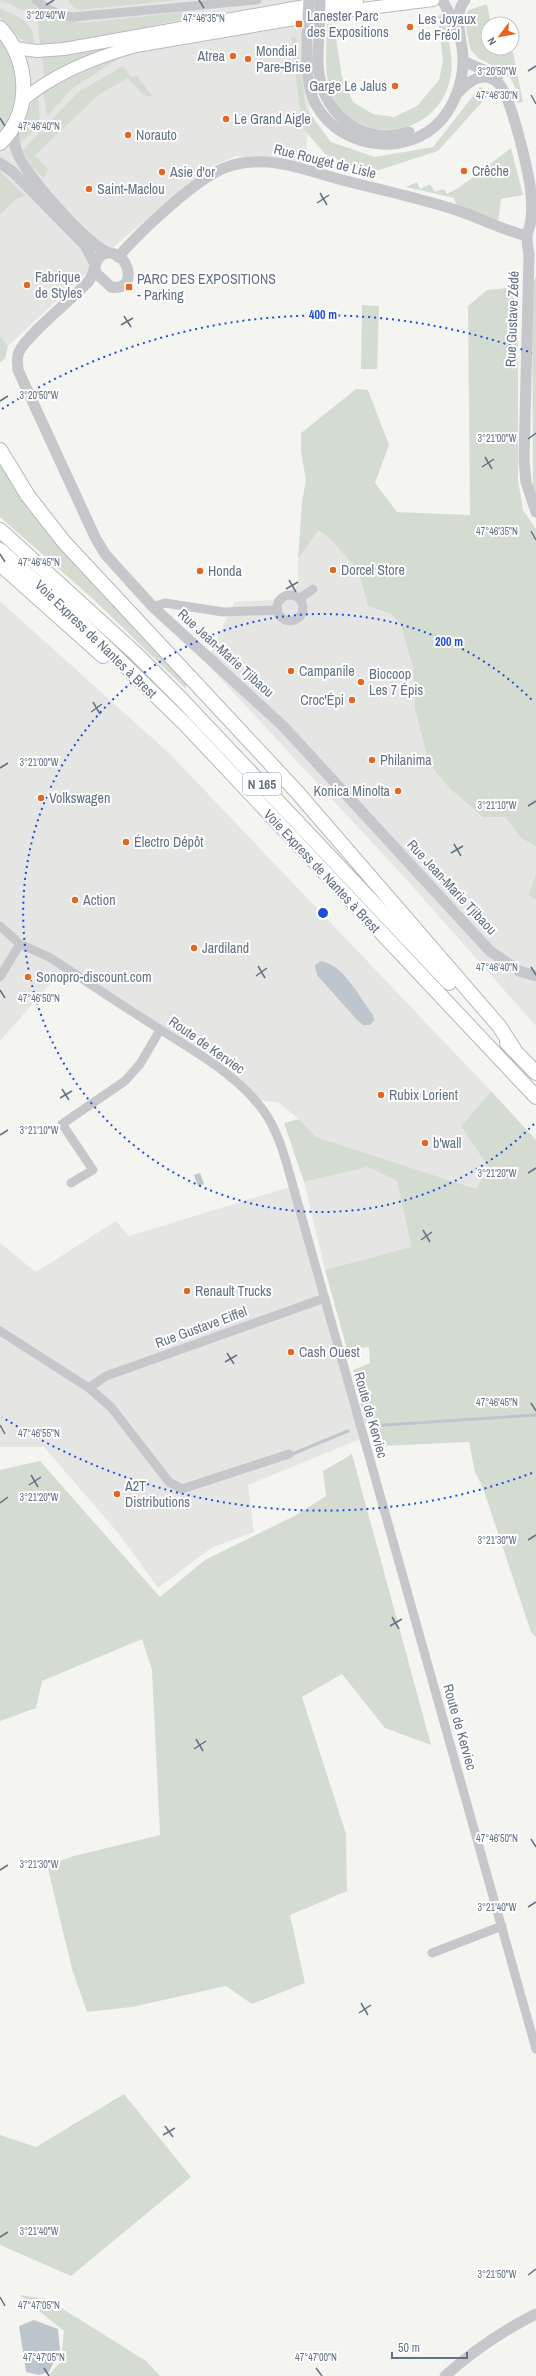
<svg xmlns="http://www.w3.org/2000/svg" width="536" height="2376" viewBox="0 0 536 2376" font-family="'Archivo Narrow',sans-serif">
<rect width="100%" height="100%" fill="#f4f5f1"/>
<path fill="#e5e6e4" d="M0,0h309l2,93 -6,70 -69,-7 -28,12 -83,69 -117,109 -8,-10z
M318,531l9,5 31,34 10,36 23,8 9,9 13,45 2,41 14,55 21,25 31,28h24l16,21 15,9v27l-8,21 8,5v126l-131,-148 -199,-215 28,-61 38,-2 26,-15v-26z
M0,601l170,153 321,337 -30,35 27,41 -12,23 -160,-53 -17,-18 -20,-16 -25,-4 -15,-15 -174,-117 -65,74z
M368,1167l29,14 14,67 -86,22 -21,-88z
M293,1186l70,252 -115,47 6,47 -43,16 -53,40 -39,-54 -75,-87h-44v-204l36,29 80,-51 13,15z"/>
<path fill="#d4dcd2" d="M0,0h30l12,10 -13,3z
M68,0h111l-100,10 -6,-3z
M487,4l4,20h-3v24h8l1,5 16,-1 10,50 -6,1 2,-7 -8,-17 -14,-11 -19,-10 -8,-9 -6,-33 5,-6z
M0,8c20,10 34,12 34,37l-15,-7 -19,-21z
M182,12l1,7 -104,23 -39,4 -2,-23 8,-8 36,8z
M443,13c4,21 12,46 7,67 -16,66 -109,66 -122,2 -4,-18 -1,-40 -1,-58l7,1 8,52 11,25 20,12 21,3 23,-11 22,-26 4,-19 -5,-45z
M291,36l5,2 10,70 25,34 44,15 58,-10 47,-60 11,5 -53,59 -68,22 -45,-19 -23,-27z
M0,39c21,30 21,63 0,93z
M99,49v2l-55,25 -2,-19z
M121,57l-48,31 -26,28 -4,-25 45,-22z
M123,66l9,11 5,-1 16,21 -10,-2 -15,-17 -27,15 -66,62 13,14 -4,9 -11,-10 -10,-18 55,-58z
M38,96l2,29 -22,20c-2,-15 9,-38 20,-49z
M511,148l12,47 -22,4 -3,23 -42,-18 -2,-6 -48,-11 11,-5 3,7 10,-5 5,8 9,-3 3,5 13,-7z
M0,171l25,25 -9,3 -16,15z
M536,276v221l-3,-7 -1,-203z
M506,288l12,7v185l5,30 13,19v318l-15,-9 -16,-21h-23l-32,-28 -21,-25 -14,-55 -2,-41 -13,-45 -9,-9 -23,-8 -10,-36 -31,-34 -9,-5 -20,28 4,-57 4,-22 -5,-28v-19l55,-44 12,1 21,55 -14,38 22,29 73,3 -2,-209 19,-16z
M362,305l17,1 -2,63h-16z
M0,336l8,10 -3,13 -5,3z
M0,463l30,49 71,81 87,90 -3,5 -93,-90 -92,-81z
M536,874v26l-8,-5z
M491,1091l45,49v497l-5,-5 -48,-144 -8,-16 -6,-30 -87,4 -2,-15 -15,-8 -12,-53 17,-7 -1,-16 -22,2 -22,-79 86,-23 -14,-66 -29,-14 -64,15 -20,-59 15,-4 17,18 160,52 12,-22 -27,-41z
M352,1454l79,291 -46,-17 -43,-54 -40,23 44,137 1,57 -57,24 15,68 -53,21 -26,-18 -94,21 -45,5 -15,-43 -25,-104 27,-9 86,-21 -8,-165 -10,-31 -100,42 -6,27 -36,13v-251l40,-9 120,136 45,-37 91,-45 30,-19 -3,-25z
M124,2094l67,83 -120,99 -71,-31v-110l36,12z
M19,2295l28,4 99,62 14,15h-112l13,-15 3,-30z"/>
<path fill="#bdc6cc" d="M321,961c23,4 39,37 52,54l1,5 -4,5h-7l-5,-4 -41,-46 -2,-10z
M200,1173l4,11 -6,2 -4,-11z
M34,2320l24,9 2,20 -11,23 -10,3 -13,-3 -7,-46z"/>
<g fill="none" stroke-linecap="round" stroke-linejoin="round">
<path stroke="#bdc6cc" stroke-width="3" d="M369,1426l167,-11
M290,1455l58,-24"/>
<defs>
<path id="secondary" d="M15,48l22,3 27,-2 246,-44 47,-5
M22,101c32,-28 74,-44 114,-55l194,-33 103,-13"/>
<path id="primary" d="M0,28c29,32 33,83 0,115"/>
<path id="trunk" d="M0,450l28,46 36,46 233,250 202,234 15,23
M0,530l135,123 48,48 266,282
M0,550l73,65 112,109 351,373
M0,564l103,92
M507,1043l29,30"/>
</defs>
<use href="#secondary" stroke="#b7babf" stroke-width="14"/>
<use href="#primary" stroke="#b5b8bd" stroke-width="16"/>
<use href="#trunk" stroke="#b5b7bb" stroke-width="16"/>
<path stroke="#c5c7cb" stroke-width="9" d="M36,0c12,10 22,15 37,17l184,-17
M277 608a13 13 0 1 1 26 0a13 13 0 1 1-26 0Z
M299,599l14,-10
M153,607l12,-4 58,9 55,-2
M0,926l20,18 29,13c37,24 74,49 112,73 36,23 76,45 102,80 16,22 23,51 30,76l243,863
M0,977l20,-33
M71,1183l22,-13 -31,-46 63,-43 15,-17 20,-34
M0,1331l89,57 22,19 58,75 13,7 107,-35
M89,1388l17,-12 219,-78
M432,1953l70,-27"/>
<path stroke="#c5c7cb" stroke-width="11" d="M442,0l8,14 4,19
M307,36c0,22 -2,48 9,69 27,48 102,54 132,6 10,-16 15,-34 15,-52 0,-18 -11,-44 2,-59
M319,36c-1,13 -2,25 0,37 6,45 47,73 90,59
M463,61l35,15
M458,93c10,-12 27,-24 41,-9 12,12 31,92 32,111 1,9 1,21 -1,30 -1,4 -3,8 -3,12 0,6 1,12 2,18l-5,205 2,22 10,30
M14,125c-1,8 -1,16 2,24 8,26 68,91 92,104
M0,163l13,9 62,63 10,10 10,19
M118,257c22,-25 79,-80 109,-90 39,-14 78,3 115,13 39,10 78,18 117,31 23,8 44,19 68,25
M95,268l1,5 15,14c28,5 18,-36 -3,-34 -14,1 -12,18 -18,26 -2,4 -6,7 -8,9 -15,15 -56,48 -63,64 -3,6 -1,12 -1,18l77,167 10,17 48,53 130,119 207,225 29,20 17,5
M445,2376c28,-25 57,-45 91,-62"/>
<use href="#secondary" stroke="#fff" stroke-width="12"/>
<use href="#primary" stroke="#fff" stroke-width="14"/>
<use href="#trunk" stroke="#fff" stroke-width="14"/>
<path stroke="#c5c7cb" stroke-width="11" d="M307,36l2,-36
M319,36l1,-36"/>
</g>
<path fill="none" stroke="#647182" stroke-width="1.5" d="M199,0l5,8M46,5l8,-5M528,71l8,-5M531,95l5,9M0,118l5,8M320,193l7,12M317,203l12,-8M124,316l7,11M121,325l12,-7M0,401l8,-5M528,439l8,-6M485,457l7,12M482,467l12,-8M531,531l5,9M0,554l5,8M289,580l7,12M286,589l12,-7M93,702l7,12M91,712l11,-8M0,768l8,-5M528,806l8,-5M454,844l7,12M451,853l12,-7M258,966l7,12M531,967l5,8M256,976l11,-8M0,990l5,8M62,1089l7,11M60,1098l12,-7M0,1135l8,-5M528,1173l8,-5M423,1230l7,12M421,1240l11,-8M227,1353l7,11M225,1362l12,-7M531,1403l5,8M0,1425l5,9M31,1475l7,12M29,1485l12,-8M0,1503l8,-6M528,1540l8,-5M392,1617l7,12M390,1626l12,-7M196,1739l7,12M194,1749l12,-8M531,1839l5,8M0,1870l8,-5M528,1907l8,-5M361,2003l7,12M359,2013l12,-8M165,2126l8,11M163,2135l12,-7M0,2237l8,-5M528,2275l8,-6M0,2297l5,9M44,2368l5,8M316,2368l6,8"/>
<g fill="none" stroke="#1d4ed8" stroke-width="2" stroke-dasharray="2 4">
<path d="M534 1124A299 299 0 1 1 534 702"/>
<path d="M532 1473A598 598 0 0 1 2 1417M2 409A598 598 0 0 1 532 353"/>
</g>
<g fill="#e26723" stroke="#fff" stroke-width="1.5">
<rect x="295" y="20" width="8" height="8" rx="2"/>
<circle cx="410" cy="27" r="4"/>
<circle cx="233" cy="56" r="4"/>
<circle cx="248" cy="59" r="4"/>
<circle cx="395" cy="86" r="4"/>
<circle cx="226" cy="119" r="4"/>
<circle cx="128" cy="135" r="4"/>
<circle cx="464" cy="171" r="4"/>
<circle cx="162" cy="172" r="4"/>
<circle cx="89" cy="189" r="4"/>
<circle cx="27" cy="285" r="4"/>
<rect x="125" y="283" width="8" height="8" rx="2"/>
<circle cx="333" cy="570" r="4"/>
<circle cx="200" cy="571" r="4"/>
<circle cx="291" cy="671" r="4"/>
<circle cx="361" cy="682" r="4"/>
<circle cx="352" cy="700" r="4"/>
<circle cx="372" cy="760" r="4"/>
<circle cx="398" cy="791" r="4"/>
<circle cx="41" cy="798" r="4"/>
<circle cx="126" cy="842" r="4"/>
<circle cx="75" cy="900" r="4"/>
<circle cx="194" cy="948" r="4"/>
<circle cx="28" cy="977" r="4"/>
<circle cx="381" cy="1095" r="4"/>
<circle cx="425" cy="1143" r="4"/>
<circle cx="187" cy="1291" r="4"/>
<circle cx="291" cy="1352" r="4"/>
<circle cx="117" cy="1494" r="4"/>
</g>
<g text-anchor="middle" stroke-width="4" stroke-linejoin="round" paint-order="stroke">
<rect fill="#fff" stroke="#929ca8" stroke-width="1" x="243" y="773" width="38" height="22" rx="3"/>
<g font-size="13" font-weight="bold" fill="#647182">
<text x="262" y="789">N 165</text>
</g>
<g font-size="14" fill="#647182" stroke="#fff" text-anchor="start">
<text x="307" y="21">Lanester Parc<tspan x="307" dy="16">des Expositions</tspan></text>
<text x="418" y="24">Les Joyaux<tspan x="418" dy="16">de Fréol</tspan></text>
<text x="256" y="56">Mondial<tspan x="256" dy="16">Pare-Brise</tspan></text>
<text x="225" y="61" text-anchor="end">Atrea</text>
<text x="387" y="91" text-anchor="end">Garge Le Jalus</text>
<text x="234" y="124">Le Grand Aigle</text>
<text x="136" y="140">Norauto</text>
<text x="472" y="176">Crêche</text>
<text x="170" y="177">Asie d'or</text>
<text x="97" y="194">Saint-Maclou</text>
<text x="35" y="282">Fabrique<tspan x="35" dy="16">de Styles</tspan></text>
<text x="137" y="284">PARC DES EXPOSITIONS<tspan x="137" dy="16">- Parking</tspan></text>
<text x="341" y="575">Dorcel Store</text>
<text x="208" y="576">Honda</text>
<text x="299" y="676">Campanile</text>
<text x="369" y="679">Biocoop<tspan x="369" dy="16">Les 7 Épis</tspan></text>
<text x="344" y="705" text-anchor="end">Croc'Épi</text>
<text x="380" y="765">Philanima</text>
<text x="390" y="796" text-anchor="end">Konica Minolta</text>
<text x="49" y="803">Volkswagen</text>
<text x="134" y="847">Électro Dépôt</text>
<text x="83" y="905">Action</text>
<text x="202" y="953">Jardiland</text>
<text x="36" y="982">Sonopro-discount.com</text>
<text x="389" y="1100">Rubix Lorient</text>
<text x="433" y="1148">b'wall</text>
<text x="195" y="1296">Renault Trucks</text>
<text x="299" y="1357">Cash Ouest</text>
<text x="125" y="1491">A2T<tspan x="125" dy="16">Distributions</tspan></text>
</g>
<g font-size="14" fill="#647182" stroke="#fff">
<text transform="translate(325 161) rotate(14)" y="5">Rue Rouget de Lisle</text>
<text transform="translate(512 319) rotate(-88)" y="5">Rue Gustave Zédé</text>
<text transform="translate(96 639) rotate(44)" y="5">Voie Express de Nantes à Brest</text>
<text transform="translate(226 653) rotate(42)" y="5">Rue Jean-Marie Tjibaou</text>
<text transform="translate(322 871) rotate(47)" y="5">Voie Express de Nantes à Brest</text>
<text transform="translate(452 887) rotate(47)" y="5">Rue Jean-Marie Tjibaou</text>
<text transform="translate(207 1045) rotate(35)" y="5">Route de Kerviec</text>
<text transform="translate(201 1327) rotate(-20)" y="5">Rue Gustave Eiffel</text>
<text transform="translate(371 1415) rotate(74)" y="5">Route de Kerviec</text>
<text transform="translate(460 1727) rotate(74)" y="5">Route de Kerviec</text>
</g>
</g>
<g font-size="10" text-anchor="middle" fill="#647182" stroke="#fff" stroke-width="4" stroke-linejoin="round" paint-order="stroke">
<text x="46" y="19">3°20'40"W</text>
<text x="204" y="22">47°46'35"N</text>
<text x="497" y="75">3°20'50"W</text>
<text x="497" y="99">47°46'30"N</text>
<text x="39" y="130">47°46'40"N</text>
<text x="39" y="399">3°20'50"W</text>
<text x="497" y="442">3°21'00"W</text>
<text x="497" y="535">47°46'35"N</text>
<text x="39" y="566">47°46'45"N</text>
<text x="39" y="766">3°21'00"W</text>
<text x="497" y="809">3°21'10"W</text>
<text x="497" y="971">47°46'40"N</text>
<text x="39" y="1002">47°46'50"N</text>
<text x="39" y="1134">3°21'10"W</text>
<text x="497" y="1177">3°21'20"W</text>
<text x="497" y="1406">47°46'45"N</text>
<text x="39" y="1437">47°46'55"N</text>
<text x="39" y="1501">3°21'20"W</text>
<text x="497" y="1544">3°21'30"W</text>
<text x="497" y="1842">47°46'50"N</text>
<text x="39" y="1868">3°21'30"W</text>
<text x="497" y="1911">3°21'40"W</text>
<text x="39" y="2235">3°21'40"W</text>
<text x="497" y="2278">3°21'50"W</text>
<text x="39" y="2309">47°47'05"N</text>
<text x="44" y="2361">47°47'05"N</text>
<text x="316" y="2361">47°47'00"N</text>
</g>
<circle cx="323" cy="913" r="6" fill="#1d4ed8" stroke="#fff" stroke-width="2"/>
<g font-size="12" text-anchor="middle" font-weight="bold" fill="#1d4ed8" stroke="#fff" stroke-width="4" stroke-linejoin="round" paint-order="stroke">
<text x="323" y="319">400 m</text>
<text x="449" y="646">200 m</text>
</g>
<g transform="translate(500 36) rotate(238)"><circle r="19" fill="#ffffff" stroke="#c1c6cd"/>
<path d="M0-3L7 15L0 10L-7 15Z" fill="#e26723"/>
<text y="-6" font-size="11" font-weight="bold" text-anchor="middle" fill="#647182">N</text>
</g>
<path d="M392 2352v6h75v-6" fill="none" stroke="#647182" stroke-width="2"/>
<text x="398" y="2352" font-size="12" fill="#647182" stroke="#ffffff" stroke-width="3" paint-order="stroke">50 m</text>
</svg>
